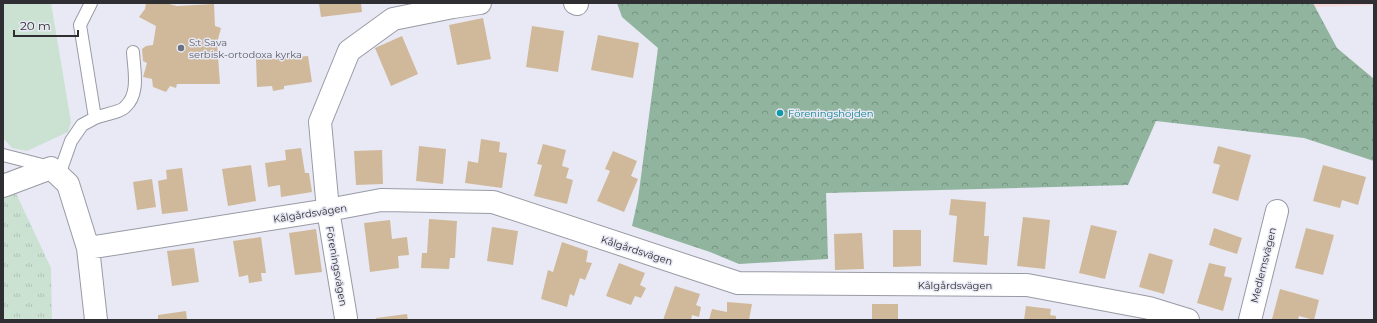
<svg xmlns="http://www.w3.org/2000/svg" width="1377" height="323" viewBox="0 0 1377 323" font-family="Montserrat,sans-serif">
<defs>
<pattern id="forest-crowns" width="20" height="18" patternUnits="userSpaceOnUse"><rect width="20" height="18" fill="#91b49e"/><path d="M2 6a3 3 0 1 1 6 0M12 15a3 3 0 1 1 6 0" fill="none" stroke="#779381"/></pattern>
<pattern id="park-tufts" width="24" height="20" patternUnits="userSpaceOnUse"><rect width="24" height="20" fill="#cbe2d3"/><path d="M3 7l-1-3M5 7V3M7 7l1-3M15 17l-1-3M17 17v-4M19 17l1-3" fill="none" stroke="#afc2b6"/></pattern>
</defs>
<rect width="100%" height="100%" fill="#e8e9f4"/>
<path fill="#f4d9d8" d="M1313,3h61v2l-59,2z"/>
<path fill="#cbe2d3" d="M3,3h48l20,119 -3,10 -41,19 -15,-3 -9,-10z"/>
<path fill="url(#forest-crowns)" d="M617,3h696l24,45 37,31v82l-70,-23 -148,-17 -28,64 -302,8 2,66 -89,5 -29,-12 -78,-26 6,-27 20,-151 -36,-31z"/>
<path fill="url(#park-tufts)" d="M6,172l45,96 1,52h-49v-147z"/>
<path fill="#d0b99a" d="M146,3h19l12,3 37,-2 1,22 6,2 -4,15 3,41h-43l-1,4 -6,-2 -4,6 -13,-5 -1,-8 -9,-2 4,-14 -4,-2 -1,-12 4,-3 7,-1 3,-19 -17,-9 6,-8z
M319,3h42l1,9 -41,5z
M483,18l8,41 -34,6 -8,-40z
M532,26l32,5 -6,41 -32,-5z
M598,35l41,8 -6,35 -42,-8z
M402,36l16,38 -27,12 -16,-38z
M271,54l1,5 36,-3 4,26 -28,4v3l-11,2 -1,-5 -15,1 -1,-29z
M481,139l19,3 -1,10 8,1 -5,35 -37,-5 3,-22 10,2z
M543,144l23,6 -4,16 7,2 -3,10 7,2 -6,24 -33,-8 8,-31 -5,-1z
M419,146l27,3 -3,35 -27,-3z
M1218,146l33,9 -13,46 -26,-8 8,-28 -7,-2z
M301,148l4,25h4l3,19 -31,5 -1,-12 -12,2 -3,-24 21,-3 -1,-10z
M382,150l1,34 -27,1 -2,-34z
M613,151l24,10 -6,15 7,3 -14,33 -27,-11 13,-30 -5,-2z
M251,165l5,36 -28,5 -6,-37z
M1323,165l43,12 -8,28 -16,-5 -2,8 -27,-7z
M182,168l6,43 -26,3 -4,-33 9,-2 -1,-9z
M152,179l4,28 -19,3 -4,-28z
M951,199l35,3 -2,34h5l-2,29 -34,-3 4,-46 -8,-1z
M1023,217l27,3 -5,49 -28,-3z
M429,219l28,2 -2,37h-5l-1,11 -28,-1 1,-15h5z
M390,220l2,19 15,-2 2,18 -11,1 1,12 -29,4 -6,-49z
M1091,225l26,6 -12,48 -26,-6z
M492,227l26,4 -5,34 -26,-4z
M1214,228l28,10 -5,16 -28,-9z
M1306,228l28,7 -11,40 -28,-7z
M316,229l6,43 -27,3 -6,-42z
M893,230h28v36l-28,1z
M862,233l2,36 -29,1 -1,-36z
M261,237l5,36h-5l1,8 -13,2 -1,-8 -9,2 -6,-36z
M562,242l26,9 -2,11 6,1 -7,17 -5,-2 -6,18 -4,-2 -3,13 -26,-8 7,-29 5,2z
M194,248l5,34 -27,4 -5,-35z
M1149,253l24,7 -9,34 -25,-7z
M619,263l26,10 -5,12 6,3 -5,10 -6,-2 -4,9 -25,-9z
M1209,263l17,4 -2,9 8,2 -9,33 -26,-8z
M675,286l25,8 -4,11 5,2 -2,10 -7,-2 -1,5h-28z
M1280,289l39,11 -5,20 -15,-4 -1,4 -26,-1z
M727,302l25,2 -3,16h-40l3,-11 15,3z
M872,304h26v16h-26z
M1026,306l25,3 -1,6 6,1v4h-32z
M186,311l1,9h-29v-5z
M407,314l1,6h-32v-2z"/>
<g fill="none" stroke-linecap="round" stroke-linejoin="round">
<defs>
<path id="service" d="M95,118c7,-3 26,-6 30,-11 15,-13 9,-37 8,-55
M3,155l47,12
M59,175l12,-34 11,-16 13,-7 -15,-93 11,-22"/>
<path id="minor" d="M575,3l2,1
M3,186l48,-18 17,16 20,64 8,72
M88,248l240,-38 53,-10 112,2 245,81 289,2 122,23 39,12
M346,318l-18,-108 -8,-88 29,-71 44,-32 60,-12 27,-4
M1250,320l27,-109"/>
</defs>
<use href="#service" stroke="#989aa4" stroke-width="14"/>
<use href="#minor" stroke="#989aa4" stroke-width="24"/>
<use href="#service" stroke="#fff" stroke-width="12"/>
<use href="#minor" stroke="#fff" stroke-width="22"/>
</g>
<circle fill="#6b7280" stroke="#e8e9f4" stroke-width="1.5" cx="181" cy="48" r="4"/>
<circle fill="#0f9aa8" stroke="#e8e9f4" stroke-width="1.5" cx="780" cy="113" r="4"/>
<g text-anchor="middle" stroke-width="3" stroke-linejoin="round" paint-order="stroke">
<g font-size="10" fill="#5b616d" stroke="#e8e9f4" text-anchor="start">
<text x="189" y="46">S:t Sava<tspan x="189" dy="12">serbisk-ortodoxa kyrka</tspan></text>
</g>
<g font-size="10" fill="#0d838f" stroke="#e8e9f4" text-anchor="start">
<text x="788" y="117">Föreningshöjden</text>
</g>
<g font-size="10" fill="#2e2e33" stroke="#e8e9f4">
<text transform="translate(310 213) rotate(-9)" y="4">Kålgårdsvägen</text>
<text transform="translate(637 250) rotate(18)" y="4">Kålgårdsvägen</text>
<text transform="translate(1263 265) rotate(-76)" y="4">Medlemsvägen</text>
<text transform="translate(337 266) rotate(80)" y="4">Föreningsvägen</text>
<text x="955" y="289">Kålgårdsvägen</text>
</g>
</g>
<rect width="1377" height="323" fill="none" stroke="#2e2e33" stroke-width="8"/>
<path d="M14 30v6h64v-6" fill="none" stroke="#2e2e33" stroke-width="2"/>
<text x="20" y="30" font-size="12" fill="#2e2e33" stroke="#e8e9f4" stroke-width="3" paint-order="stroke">20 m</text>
</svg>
